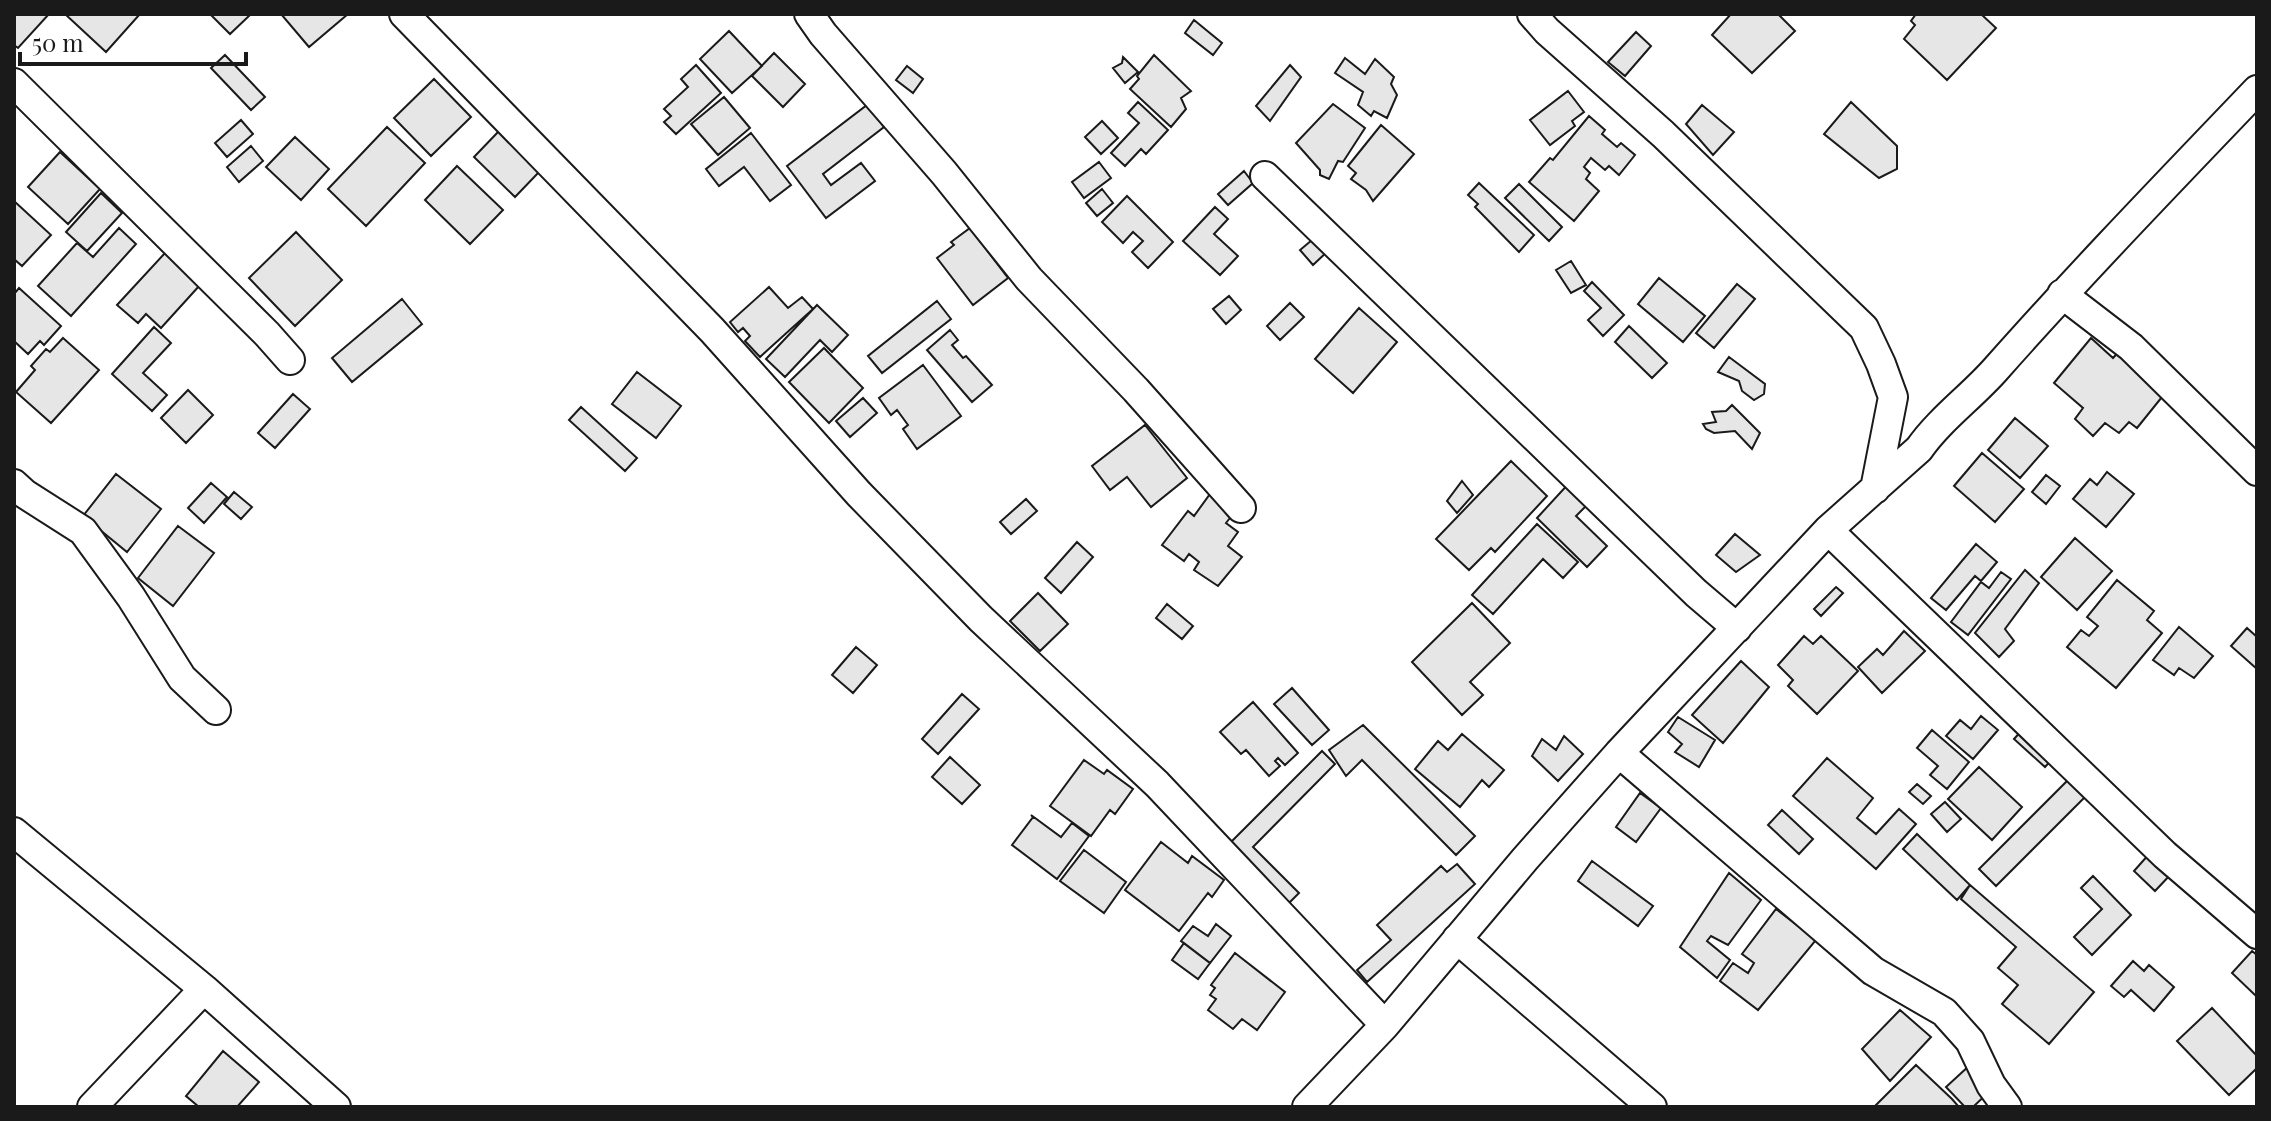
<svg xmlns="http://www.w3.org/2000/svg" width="2271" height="1121" viewBox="0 0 2271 1121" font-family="'Playfair Display',serif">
<rect width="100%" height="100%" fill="#fff"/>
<path fill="#e6e6e6" stroke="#1a1a1a" stroke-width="2" d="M14,14h35l-31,34 -4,-3z
M65,14h75l-34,38z
M210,14h41l-21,20z
M281,14h67l-39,33z
M1731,14h47l17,17 -43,42 -40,-38z
M1916,14h65l15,14 -49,52 -43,-41 11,-14 -4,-4z
M1194,20l28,23 -9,12 -28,-22z
M729,31l33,35 -30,27 -32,-34z
M1636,32l15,14 -26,30 -17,-14z
M774,53l31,31 -22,23 -31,-31z
M225,55l40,42 -14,13 -40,-42z
M1154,55l37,36 -10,7 5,11 -15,18 -41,-38 9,-10 -2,-3z
M1123,57l15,15 -13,11 -12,-15 9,-5z
M1345,58l20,16 10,-15 19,18 -3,7 6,11 -10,23 -13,-7 -3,5 -13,-11 5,-13 -28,-19z
M696,65l25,28 -45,41 -12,-12 7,-6 -7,-7 24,-22 -7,-8z
M1290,65l11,12 -31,44 -14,-15z
M907,66l16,13 -10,14 -17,-13z
M434,79l37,38 -40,39 -37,-38z
M1568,91l16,21 -12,9 3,5 -25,19 -20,-25z
M724,97l26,31 -32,27 -27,-31z
M1138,102l30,28 -22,24 -5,-5 -16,17 -14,-13 28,-30 -11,-10z
M1851,102l46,44v23l-18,9 -55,-44z
M1333,104l32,24 -22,34 -5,-1 -9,18 -9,-4v-5l-24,-27z
M867,105l17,22 -61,47 8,11 30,-22 14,18 -49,37 -39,-52z
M1702,105l32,27 -21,23 -27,-31z
M1589,116l16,14 -3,4 15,13 4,-4 14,12 -16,20 -10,-9 -4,4 -14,-12 -7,9 6,6 -4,6 13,12 -25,30 -45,-39 21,-24 3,2z
M241,120l12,14 -26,23 -12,-14z
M1102,121l16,17 -17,16 -16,-17z
M1381,125l33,29 -41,47 -7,-11 -15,-11 5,-6 -8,-7z
M387,127l38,36 -59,63 -38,-37z
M499,131l41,40 -25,26 -41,-40z
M751,133l40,52 -21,16 -26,-34 -25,19 -13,-17z
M295,137l34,32 -28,31 -35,-33z
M251,146l12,15 -24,21 -12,-15z
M60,152l40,37 -32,35 -40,-37z
M1099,162l12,16 -27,20 -12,-16z
M457,166l46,44 -33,34 -45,-44z
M1244,171l9,12 -25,22 -10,-11z
M1479,183l55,52 -15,17 -44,-45 3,-3 -10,-9z
M1519,184l43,43 -13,14 -44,-43z
M1102,189l11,14 -16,13 -11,-13z
M101,193l21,20 -35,38 -21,-19z
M1127,196l46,46 -25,26 -16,-16 11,-11 -10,-9 -10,11 -21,-21z
M14,201l37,34 -29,31 -8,-7z
M1215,207l13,12 -14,15 24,22 -18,19 -37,-34z
M119,228l17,16 -65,72 -33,-30 39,-43 16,14z
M970,228l38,50 -35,27 -36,-47 17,-13 -3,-3z
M296,232l46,48 -47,46 -46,-48z
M1318,235l12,14 -17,16 -13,-15z
M165,253l35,32 -39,43 -15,-14 -8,9 -21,-18z
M1571,261l15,24 -15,8 -15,-23z
M1659,278l46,38 -22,26 -45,-38z
M1592,282l32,33 -21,21 -15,-16 13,-12 -17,-17z
M1737,284l18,15 -41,49 -18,-15z
M769,287l19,21 14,-11 11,12 -53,48 -15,-16 5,-5 -7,-8 -5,4 -8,-10z
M19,288l42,38 -17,19 -4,-4 -12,13 -14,-13v-47z
M1229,296l12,14 -15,14 -13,-15z
M402,299l20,25 -70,58 -20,-24z
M937,301l14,18 -69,54 -14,-17z
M1290,303l14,14 -24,23 -13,-14z
M817,305l31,30 -16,17 -12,-12 -35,37 -19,-18z
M1359,308l38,34 -44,51 -38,-34z
M1629,326l38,37 -15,15 -37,-36z
M154,327l17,16 -28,30 24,22 -15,16 -40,-37z
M950,330l8,10 -6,5 11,13 3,-2 26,29 -20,17 -45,-52z
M63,338l36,32 -48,53 -35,-31 19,-22 -4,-4 15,-17 4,3z
M2091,338l22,20 9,-10 44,44 -29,36 -8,-6 -10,11 -14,-10 -12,13 -18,-17 8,-11 -29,-25z
M824,348l39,40 -34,35 -40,-41z
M1729,357l36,27 -1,10 -10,6 -12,-9 -3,-10 -21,-9z
M923,365l38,51 -44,33 -14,-20 5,-4 -11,-15 -6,5 -12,-17z
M637,372l44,34 -25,32 -44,-34z
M188,390l25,25 -27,28 -25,-25z
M293,394l17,15 -35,39 -17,-15z
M863,398l14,15 -27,24 -14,-16z
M1732,405l28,28 -8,16 -17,-18 -21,2 -8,-4 -3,-5 13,-2 -4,-10 14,-1z
M581,407l56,51 -12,13 -56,-51z
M2015,418l33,28 -28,32 -32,-28z
M1145,425l42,53 -36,29 -24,-30 -17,13 -18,-24z
M1982,453l42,36 -29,33 -41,-36z
M1511,461l36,35 -52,56 -4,-4 -22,22 -33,-31z
M2107,472l27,22 -28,33 -33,-28 17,-20 7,6z
M116,474l45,35 -34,43 -44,-36z
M2046,475l14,11 -14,18 -14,-12z
M1462,481l11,14 -16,18 -10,-12z
M1571,481l20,20 -15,15 31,30 -20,21 -50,-49z
M211,483l16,14 -23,26 -16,-15z
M234,492l18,15 -11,12 -17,-15z
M1210,494l24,19 -8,10 12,9 -10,14 14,11 -24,29 -24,-16 5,-8 -10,-8 -5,7 -22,-16 26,-34 6,5z
M1026,499l11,12 -26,23 -11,-12z
M1537,524l41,38 -15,16 -20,-19 -50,55 -21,-19z
M178,526l36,27 -41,53 -35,-28z
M1735,534l25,21 -24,17 -20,-17z
M2075,538l37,33 -35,39 -36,-33z
M1077,542l16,15 -32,36 -16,-15z
M1976,544l21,18 -16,19 -6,-5 -29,34 -15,-12z
M2025,570l14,13 -34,46 9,12 -15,16 -24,-24z
M2001,572l10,7 -43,56 -17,-13 30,-40 8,6z
M2117,580l37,31 -7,9 15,13 -46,55 -49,-41 14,-17 8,6 9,-10 -11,-9z
M1836,587l7,6 -22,23 -7,-7z
M1038,593l30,31 -28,27 -30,-30z
M1472,603l38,40 -40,39 13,13 -21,20 -50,-53z
M1167,604l26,22 -11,13 -26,-21z
M2179,627l34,29 -19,22 -15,-10 -5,7 -21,-15z
M2247,628l10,9v32l-26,-23z
M1904,631l21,20 -43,42 -24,-26 19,-18 6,6z
M1804,636l9,8 8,-8 37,35 -41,43 -29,-28 5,-6 -15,-15z
M856,647l21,18 -24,28 -21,-18z
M1741,661l28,26 -46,56 -31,-28z
M1292,688l37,42 -17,15 -38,-41z
M962,694l17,15 -41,45 -16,-15z
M1253,702l45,51 -13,12 -7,-7 -3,3 5,5 -11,10 -23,-26 -5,4 -21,-22z
M1981,716l17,14 -25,29 -27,-23 14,-16 11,9z
M1678,717l37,23 -16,27 -24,-15 7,-8 -14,-12z
M1363,725l112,111 -19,19 -94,-95 -16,16 -17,-26z
M2024,728l31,28 -10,11 -31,-28z
M1932,730l37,32 -22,27 -17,-14 8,-9 -21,-18z
M1462,734l42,36 -15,17 -7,-7 -22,27 -45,-38 23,-28 10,9z
M1564,736l19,18 -25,27 -26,-25 10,-17 14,11z
M1322,751l13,13 -82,83 46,46 -14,14 -59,-60z
M950,757l30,28 -18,19 -30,-27z
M1827,758l46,40 -16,20 19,16 23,-25 17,15 -40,45 -83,-73z
M1084,760l20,14 3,-4 26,19 -18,25 -5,-4 -19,26 -41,-30z
M1979,767l43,40 -30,33 -44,-41z
M2074,774l17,17 -95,95 -17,-17z
M1917,784l14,12 -8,8 -14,-12z
M1640,793l21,15 -25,34 -20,-15z
M1945,802l16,17 -14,13 -16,-18z
M1782,810l31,29 -14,15 -31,-29z
M1031,815l30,22 11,-14 17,13 -32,43 -45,-34 21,-28z
M1917,834l53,51 -13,15 -54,-51z
M1161,842l27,21 4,-7 32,24 -12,17 -4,-4 -29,38 -54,-41z
M1084,850l42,32 -22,31 -44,-32z
M2150,853l22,20 -17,18 -21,-20z
M1592,861l61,45 -15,20 -60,-45z
M1457,864l18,20 -108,98 -10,-12 34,-30 -14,-15 64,-59 6,6z
M1729,873l32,27 -33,45 -17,-9 -4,5 23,19 -13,18 -37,-31z
M2093,876l38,39 -39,40 -18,-18 28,-28 -21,-21z
M1970,885l124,107 -45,52 -47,-40 16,-19 -20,-17 18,-21 -55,-48z
M1776,909l40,31 -58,70 -38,-29 13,-18 15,10 6,-10 -12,-9z
M1216,924l15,12 -21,27 -29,-22 12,-15 15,10z
M1184,943l26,20 -12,16 -26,-19z
M2252,951l5,4 -1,41 -24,-23z
M1235,953l50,39 -28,38 -15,-11 -9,10 -25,-19 8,-11 -6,-4 5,-7 -4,-3z
M2133,961l11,10 5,-6 25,22 -20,24 -23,-21 -7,7 -13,-11z
M2212,1008l45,48v12l-28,27 -52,-54z
M1900,1010l31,27 -41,44 -28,-32z
M223,1051l36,31 -22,25h-38l-13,-11z
M1916,1065l36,34 7,8h-85z
M1970,1065l22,24 -19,18h-8l-19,-20z"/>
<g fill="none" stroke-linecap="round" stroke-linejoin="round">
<defs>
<path id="minor" d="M404,14l308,316 147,164 122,125 176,165 228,241
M809,14l14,20 121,139 85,106 107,111 105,118
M1532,14l15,17 116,103 201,194 17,36 12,33 -18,92
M14,83l253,251 23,26
M1265,176l431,417 41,35
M2062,294l69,53 126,124
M14,484l11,10 58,37 48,66 51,81 34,32
M1828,530l337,325 92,79
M1619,753l254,218 71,41 26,29 21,44 16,22
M14,832l190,157 132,118
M1457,939l195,168
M92,1107l112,-118
M1307,1107l78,-82 140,-166 94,-106 209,-223 91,-81c21,-30 52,-52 76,-79 85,-96 174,-188 262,-280"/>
</defs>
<use href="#minor" stroke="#1a1a1a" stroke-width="32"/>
<use href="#minor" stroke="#fff" stroke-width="28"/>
</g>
<rect width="2271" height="1121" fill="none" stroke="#1a1a1a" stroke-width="32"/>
<path d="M20 52v12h226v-12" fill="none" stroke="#1a1a1a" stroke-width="4"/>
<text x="32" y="52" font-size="24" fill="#1a1a1a" stroke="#ffffff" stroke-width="6" paint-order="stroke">50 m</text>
</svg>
